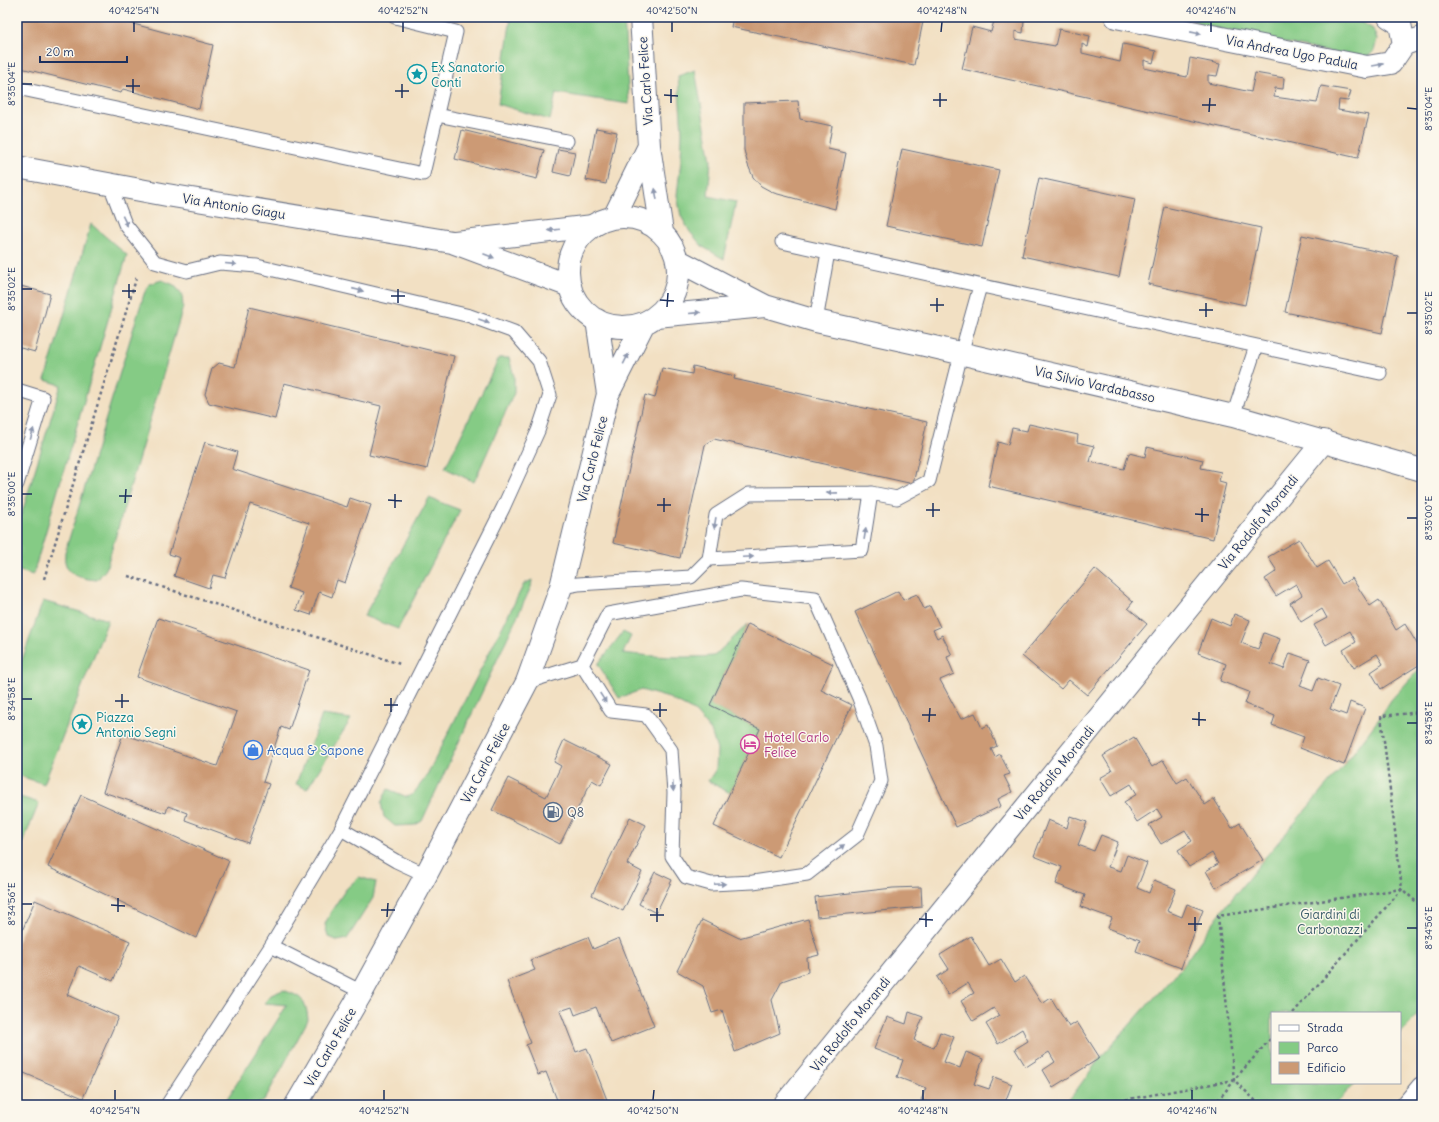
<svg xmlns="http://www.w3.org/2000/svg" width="1439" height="1122" viewBox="0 0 1439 1122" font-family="Delius,sans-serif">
<rect width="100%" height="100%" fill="#fbf7ec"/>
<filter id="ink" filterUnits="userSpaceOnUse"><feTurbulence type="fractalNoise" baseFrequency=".025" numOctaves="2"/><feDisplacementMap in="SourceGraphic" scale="8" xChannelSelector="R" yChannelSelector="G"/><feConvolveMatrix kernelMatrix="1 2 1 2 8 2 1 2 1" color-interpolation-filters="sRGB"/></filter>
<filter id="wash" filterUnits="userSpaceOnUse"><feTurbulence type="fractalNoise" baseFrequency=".012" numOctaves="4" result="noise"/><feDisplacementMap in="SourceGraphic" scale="16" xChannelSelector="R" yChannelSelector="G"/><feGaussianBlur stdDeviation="0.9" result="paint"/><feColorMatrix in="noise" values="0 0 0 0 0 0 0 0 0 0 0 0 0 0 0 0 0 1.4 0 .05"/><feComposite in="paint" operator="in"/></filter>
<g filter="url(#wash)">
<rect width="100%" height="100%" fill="#f2e0c3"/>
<path fill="#85cb85" stroke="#507d72" d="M511,17h113l5,87 -73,-11 -6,27 -52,-16z
M1189,17h146l28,6 10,6 4,10 -3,12 -4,4 -9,4 -160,-34z
M695,70l16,91 -3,35 28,6 -12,57 -21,-12 -13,-15 -9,-16 -4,-21 4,-35 1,-28 -4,-56z
M91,224l36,31 -94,320 -16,-5v-41l44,-144 -16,-5z
M162,280l12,5 8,9 1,13 -77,262 -9,11c-11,-1 -27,-3 -31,-15 -2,-4 -1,-9 -1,-13l79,-258 5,-10z
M499,358h10l5,18v17l-40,89 -29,-14z
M429,498l31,12 -62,119 -34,-13z
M532,580l-1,7 -109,234 -7,4 -20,1 -11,-9 -3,-14 7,-14 19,8 6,-3 13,-17 98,-193z
M43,601l65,19 -64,164 -27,-9v-101z
M748,624l-38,81 50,24 -30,64 -22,-12 8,-12 1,-19 -6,-19 -17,-20 -25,-13 -28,-8 -22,8 -21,-34 25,-32 8,4 -8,17c31,4 61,5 91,3z
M1422,666v344l-22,24v-21h-128v70h83l-20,22h-272l9,-9 28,-38 81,-90 37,-52 45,-56 81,-95 37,-49 10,-16z
M322,715l29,4 -44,70 -11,-5z
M17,796l22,7 -22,54z
M359,877l17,5 -3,16 -26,41 -9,2 -10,-4 -3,-13 7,-14 14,-21z
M283,990c19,7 23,9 25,30l-44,81 -9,4h-32l64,-100 -23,-2 7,-8z"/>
<g id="blocks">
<path fill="#cc9a74" d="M17,17h90l106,28 -14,64 -76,-20 -2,4 -104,-26z
M496,17h15l-1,4z
M733,17h191l-10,48 -183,-38z
M995,17h12l17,4 -1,12 -8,-2v8l40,7 4,-17 31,7 -2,11 -6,-3v9l38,9 3,-18 33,7 -3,12 -9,-3v8l43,9 3,-19 30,6 -3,12 -9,-1v8l43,9 4,-19 29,5 -1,11 -8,-1 -1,9 43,6 4,-17 30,5 -3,10 -9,-1 -1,10 31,5 -11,43 -396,-89 10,-42 19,5z
M798,101l2,18 32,7 -4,23 18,4 -11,56 -61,-16 -13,-7 -8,-9 -5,-12 -4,-15v-47z
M596,128l21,4 -11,52 -20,-4z
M462,130l82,20 -7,29 -82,-20z
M558,149l17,3 -5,24 -17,-4z
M902,149l97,21 -17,77 -96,-21z
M1039,178l96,21 -16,78 -97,-21z
M1165,207l96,21 -16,77 -97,-21z
M1302,235l96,21 -16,77 -97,-21z
M17,285l33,9 -15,58 -18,-5z
M249,307l205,49 -27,113 -58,-14 12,-49 -97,-23 -9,36 -66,-16 -4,-9 7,-25 7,-6 16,4z
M693,366l42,10 -1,3 193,43 -14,62 -199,-45 -9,6 -25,113 -67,-15 32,-148 10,3 7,-30 30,6z
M1029,424l49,11 -1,7 17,4 -4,16 34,7 5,-16 16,4 2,-10 56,13 -2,8 20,4 -2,9 7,2 -13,56 -225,-53 10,-44 10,3 4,-17 15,3z
M205,442l32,10 -5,17 115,38 3,-9 21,7 -26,78 -8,-3 -5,17 -13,-5 -8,23 -15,-5 6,-17 -14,-5 21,-65 -59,-19 -25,74 -12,-3 -4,13 -35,-12 6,-18 -11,-4z
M1299,539l18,29 11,-7 14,23 10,-6 18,28 9,-6 17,30 9,-6 17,28v11l-41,26 -10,-17 12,-8 -6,-10 -23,14 -11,-18 13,-8 -6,-11 -24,14 -12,-20 13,-7 -5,-9 -21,13 -11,-19 12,-8 -6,-11 -20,12 -11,-17 12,-8 -9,-14z
M1095,569l38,33 -5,6 19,16 -60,71 -18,-15 -8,9 -39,-33z
M898,591l5,9 14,-6 7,15 6,-3 10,21 -7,3 4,8 5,-3 10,20 -5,2 7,17 -14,6 5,9 16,30 14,-6 7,15 6,-3 9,21 -6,3 4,8 5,-3 10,20 -6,2 8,16 -14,7 3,7 -45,21 -101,-215z
M1234,614l16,6 -9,23 17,6 6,-16 16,6 -9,25 13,5 6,-16 20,7 -10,26 13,5 5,-13 21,8 -9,23 16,6 4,-13 15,6 -21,57 -44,-17 4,-11 -32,-12 3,-9 -30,-12 4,-12 -29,-11 6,-17 -28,-11 13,-35 19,8z
M158,618l151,52 -20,60 -8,-3 -18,55 6,2 -21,59 -63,-23 2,-7 -19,-7 -2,7 -63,-21 20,-58 94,32 20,-54 -100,-35z
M748,624l85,40 -12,26 31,15 -73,152 -65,-31 46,-97 -50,-24z
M1134,737l18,30 11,-7 14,23 10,-6 18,28 9,-6 18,29 8,-5 23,37 -47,28 -10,-17 12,-7 -6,-11 -23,14 -11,-17 14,-9 -7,-11 -24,14 -12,-19 13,-8 -5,-8 -20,13 -13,-20 13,-8 -6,-10 -20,12 -11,-18 12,-7 -9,-15z
M564,740l48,24 -11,21 -9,-5 -32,64 -68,-34 16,-32 38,19 15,-31 -7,-4z
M81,795l148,66 -33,77 -148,-71z
M1070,816l17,6 -9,23 16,6 7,-16 17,7 -10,25 13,4 6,-16 20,8 -10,25 12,5 5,-13 22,9 -9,22 15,6 5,-13 16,6 -22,58 -45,-17 4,-11 -32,-12 4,-10 -31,-11 4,-12 -29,-11 6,-17 -28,-11 14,-36 19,8z
M630,817l16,8 -19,39 15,8 -19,39 -31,-16z
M655,872l17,8 -16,33 -17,-9z
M921,887l1,20 -105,10 -2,-20 78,-9z
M35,900l95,41 -17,40 -34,-15 -12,29 51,22 -35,81 -66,-28v-127z
M808,919l11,36 -12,3 1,14 -26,9 -10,19 8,33 -45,19 -13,-42 -10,3 -9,-27 -26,-15 25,-51 37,18z
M971,936l18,30 12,-7 14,23 9,-6 18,28 9,-6 18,29 8,-5 23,36 -47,29 -10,-17 12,-8 -6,-10 -23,15 -11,-18 13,-8 -6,-12 -24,15 -12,-20 13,-8 -5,-8 -21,13 -12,-20 13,-8 -6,-10 -20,12 -11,-18 12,-8 -9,-14z
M588,937l5,12 26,-11 35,88 -43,17 -15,-36 -21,8 -3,-8 -12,4 16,41 11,-4 22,57h-50l-13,-33 -8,3 -12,-30 5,-2 -24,-62 28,-11 -5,-10z
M909,1012l14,5 -9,23 20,8 6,-16 14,5 -10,25 16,6 6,-16 17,7 -9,25 15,5 5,-12 18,7 -8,21h-69l-14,-5 5,-12 -29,-11 6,-17 -29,-11 13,-32 19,7z
M1026,1101l11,4h-13z"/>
</g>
</g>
<g filter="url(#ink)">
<use href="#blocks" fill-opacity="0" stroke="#666d81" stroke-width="1"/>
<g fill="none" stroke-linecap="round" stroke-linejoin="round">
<defs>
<path id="service" d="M17,88l406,86 33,-142 -61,-15
M437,115l130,26
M110,185l15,39 30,38 32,9 33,-8 37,3 213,50 44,16 25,29 11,34 -12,36 -35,77 -162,321 55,32 30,14
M782,242l598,131
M816,321l12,-69
M17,390l26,8 -26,86
M1233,416l23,-70
M709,559l153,-9 9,-57
M561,587l17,-3 113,-7 18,-18 7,-44 33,-21 122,-1 26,5 32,-17 32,-127 19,-68
M527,682l55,-17 26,-51 133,-24 74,8 44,100 17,48 5,35 -24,54 -50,39 -54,8 -42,2 -25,-7 -14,-21 2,-63 -3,-43 -25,-35 -35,-4 -29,-46
M271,946l91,46
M167,1105l104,-159 70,-117"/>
<path id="minor" d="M1116,17l251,50 24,-4 13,-19 18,-6
M1389,17l11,7 4,20
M17,167l150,28 285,47 118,44
M455,242l138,-16
M784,1105l540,-664"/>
<path id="tertiary" d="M1408,1105l14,-17"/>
<path id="secondary" d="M641,17l8,129 13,86
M614,217l35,-71
M568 272a55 55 0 1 1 110 0a55 55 0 1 1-110 0Z
M677,260l88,46 51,15 109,24 308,71 189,54
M656,316l109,-10
M597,320l11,74
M296,1105l66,-113 64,-117 101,-193 34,-95 47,-193 36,-71"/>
</defs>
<use href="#service" stroke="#666d81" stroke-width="15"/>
<use href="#minor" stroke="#666d81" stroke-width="24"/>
<use href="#tertiary" stroke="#666d81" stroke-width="24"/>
<use href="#secondary" stroke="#666d81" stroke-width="24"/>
<path stroke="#666d81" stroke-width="2.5" stroke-dasharray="3 3" stroke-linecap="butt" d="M128,576l272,88
M44,579l93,-303
M1293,1013l109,-124 20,18
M1096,1105l138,-25 38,-43
M1214,1105l20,-24
M1260,1105l-26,-25 -16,-164 184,-27 -21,-173 41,-4"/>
<use href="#service" stroke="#fff" stroke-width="13"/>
<use href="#minor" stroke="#fff" stroke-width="22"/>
<use href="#tertiary" stroke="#fff" stroke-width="22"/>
<use href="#secondary" stroke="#fff" stroke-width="22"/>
</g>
<defs><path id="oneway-solid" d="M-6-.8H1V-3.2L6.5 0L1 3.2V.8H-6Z"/></defs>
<g fill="#8d97ae">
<use href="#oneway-solid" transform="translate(1196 33) rotate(11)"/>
<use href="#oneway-solid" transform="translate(1378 65) rotate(-10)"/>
<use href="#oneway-solid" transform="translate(656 194) rotate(-99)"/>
<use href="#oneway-solid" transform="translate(125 221) rotate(64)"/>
<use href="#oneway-solid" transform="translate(554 230) rotate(173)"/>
<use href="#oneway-solid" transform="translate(489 256) rotate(21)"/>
<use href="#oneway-solid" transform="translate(231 264) rotate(5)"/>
<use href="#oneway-solid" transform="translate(358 290) rotate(13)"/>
<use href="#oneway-solid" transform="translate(695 313) rotate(-5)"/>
<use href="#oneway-solid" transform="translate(484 321) rotate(19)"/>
<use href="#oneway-solid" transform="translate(626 359) rotate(-63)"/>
<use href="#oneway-solid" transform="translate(32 434) rotate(-73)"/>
<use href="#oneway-solid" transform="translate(832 493) rotate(179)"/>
<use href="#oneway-solid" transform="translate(715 523) rotate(99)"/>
<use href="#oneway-solid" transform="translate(865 534) rotate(-81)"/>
<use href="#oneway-solid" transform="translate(748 557) rotate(-3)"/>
<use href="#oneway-solid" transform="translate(603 698) rotate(57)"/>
<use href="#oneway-solid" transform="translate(673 786) rotate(86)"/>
<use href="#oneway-solid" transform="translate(840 848) rotate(-38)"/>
<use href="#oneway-solid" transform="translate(720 884) rotate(-3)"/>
</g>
</g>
<path fill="none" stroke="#1b2f5e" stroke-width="1.5" d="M134,32v-10M403,32v-10M672,32v-10M941,32l1,-10M1211,32v-10M22,84h10M126,86h14M395,91h14M133,93v-14M664,95l14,1M402,98v-14M933,100h14M671,103v-14M1202,105h14M940,107v-14M1407,108l10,1M1209,112l1,-14M22,289h10M122,291h14M391,296h14M129,298v-14M660,300l14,1M398,303v-14M930,305h14M667,307l1,-14M1199,310h14M937,312v-14M1407,313h10M1206,317v-14M22,494h10M119,496h13M388,500l14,1M125,503l1,-14M657,505h14M395,508v-14M926,510h14M664,512v-14M1195,514l14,1M933,517v-14M1407,518h10M1202,522v-14M22,699h10M115,701h14M384,705h14M122,708v-14M653,710h14M391,712v-14M922,715h14M660,717v-14M1192,719l14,1M929,722l1,-14M1407,723h10M1199,726v-14M22,904h10M111,905l14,1M381,910h14M118,912v-14M650,915h14M387,917l1,-14M919,919l14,1M657,922v-14M1188,924h14M926,927v-14M1407,928h10M1195,931v-14M115,1100v-10M384,1100v-10M653,1100l1,-10M923,1100v-10M1192,1100v-10"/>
<defs>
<symbol id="sight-ring" viewBox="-11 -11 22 22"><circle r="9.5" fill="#fbf7ec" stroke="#0f9aa8" stroke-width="1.5"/><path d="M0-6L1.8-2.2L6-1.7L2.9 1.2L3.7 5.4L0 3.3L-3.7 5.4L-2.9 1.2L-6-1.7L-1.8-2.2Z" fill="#0f9aa8"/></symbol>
<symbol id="hotel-ring" viewBox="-11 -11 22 22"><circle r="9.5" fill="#fbf7ec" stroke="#d1479c" stroke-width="1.5"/><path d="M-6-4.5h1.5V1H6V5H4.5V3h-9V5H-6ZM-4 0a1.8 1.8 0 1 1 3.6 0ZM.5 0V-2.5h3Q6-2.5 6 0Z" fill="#d1479c"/></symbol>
<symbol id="shop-ring" viewBox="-11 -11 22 22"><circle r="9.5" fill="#fbf7ec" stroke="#3f7fe0" stroke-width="1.5"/><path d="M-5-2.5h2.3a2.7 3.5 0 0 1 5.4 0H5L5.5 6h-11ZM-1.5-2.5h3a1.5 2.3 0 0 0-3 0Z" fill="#3f7fe0"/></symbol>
<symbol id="fuel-ring" viewBox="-11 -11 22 22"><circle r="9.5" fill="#fbf7ec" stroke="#5c6f8a" stroke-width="1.5"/><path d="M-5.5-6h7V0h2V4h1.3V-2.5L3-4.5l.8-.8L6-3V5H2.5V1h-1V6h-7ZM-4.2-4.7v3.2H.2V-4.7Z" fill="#5c6f8a"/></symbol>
</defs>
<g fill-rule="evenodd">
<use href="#sight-ring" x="406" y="63" width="22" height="22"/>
<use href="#sight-ring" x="71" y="713" width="22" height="22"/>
<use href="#hotel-ring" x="739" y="733" width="22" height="22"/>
<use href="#shop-ring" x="242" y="739" width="22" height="22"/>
<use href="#fuel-ring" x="542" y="801" width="22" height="22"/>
</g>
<g text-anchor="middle" stroke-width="3" stroke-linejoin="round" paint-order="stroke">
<g font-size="13" fill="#1b2f5e" stroke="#fbf7ec">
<text transform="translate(1292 52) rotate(11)" y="5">Via Andrea Ugo Padula</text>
<text transform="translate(645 81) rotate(-94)" y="5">Via Carlo Felice</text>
<text transform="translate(234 206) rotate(9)" y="5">Via Antonio Giagu</text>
<text transform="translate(1095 384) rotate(13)" y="5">Via Silvio Vardabasso</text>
<text transform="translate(592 459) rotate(-76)" y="5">Via Carlo Felice</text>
<text transform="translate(1258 522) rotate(-51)" y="5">Via Rodolfo Morandi</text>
<text transform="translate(485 763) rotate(-62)" y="5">Via Carlo Felice</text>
<text transform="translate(1054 773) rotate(-51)" y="5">Via Rodolfo Morandi</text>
<text transform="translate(850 1024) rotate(-51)" y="5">Via Rodolfo Morandi</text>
<text transform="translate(330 1047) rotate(-60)" y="5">Via Carlo Felice</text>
</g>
<g font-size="13" fill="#0d838f" stroke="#fbf7ec" text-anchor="start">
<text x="431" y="72">Ex Sanatorio<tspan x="431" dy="15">Conti</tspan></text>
<text x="96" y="722">Piazza<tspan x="96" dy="15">Antonio Segni</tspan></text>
</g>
<g font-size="13" fill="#b23c85" stroke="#fbf7ec" text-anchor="start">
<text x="764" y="742">Hotel Carlo<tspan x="764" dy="15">Felice</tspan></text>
</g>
<g font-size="13" fill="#366cbe" stroke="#fbf7ec" text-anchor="start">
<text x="267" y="755">Acqua &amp; Sapone</text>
</g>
<g font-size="13" fill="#4e5e75" stroke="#fbf7ec" text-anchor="start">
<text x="567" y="817">Q8</text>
</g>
<g font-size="13" fill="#3b5e6a" stroke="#fbf7ec">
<text x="1330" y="919">Giardini di<tspan x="1330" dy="15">Carbonazzi</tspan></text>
</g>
</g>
<rect width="1439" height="1122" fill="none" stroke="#fbf7ec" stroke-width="44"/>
<rect x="1271" y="1012" width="130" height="72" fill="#fbf7ec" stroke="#a1a7b3"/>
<rect x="1279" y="1025" width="20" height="6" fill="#ffffff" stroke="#a1a7b3"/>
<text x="1307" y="1032" font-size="12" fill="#1b2f5e">Strada</text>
<rect x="1279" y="1042" width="20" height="12" fill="#85cb85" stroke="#a1a7b3"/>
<text x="1307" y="1052" font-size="12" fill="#1b2f5e">Parco</text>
<rect x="1279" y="1062" width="20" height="12" fill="#cc9a74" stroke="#a1a7b3"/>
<text x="1307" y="1072" font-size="12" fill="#1b2f5e">Edificio</text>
<path d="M40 56v6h87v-6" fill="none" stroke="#1b2f5e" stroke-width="2"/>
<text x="46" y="56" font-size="12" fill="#1b2f5e" stroke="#fbf7ec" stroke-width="3" paint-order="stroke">20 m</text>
<rect x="22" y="22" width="1395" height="1078" fill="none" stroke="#1b2f5e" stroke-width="1.5"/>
<g font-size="10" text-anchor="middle" fill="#1b2f5e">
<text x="134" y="14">40°42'54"N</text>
<text x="403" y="14">40°42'52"N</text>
<text x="672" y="14">40°42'50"N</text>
<text x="942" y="14">40°42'48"N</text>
<text x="1211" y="14">40°42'46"N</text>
<text transform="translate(11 84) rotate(-90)" y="4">8°35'04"E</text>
<text transform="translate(1428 109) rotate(-90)" y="4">8°35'04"E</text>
<text transform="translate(11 289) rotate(-90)" y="4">8°35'02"E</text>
<text transform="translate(1428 313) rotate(-90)" y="4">8°35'02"E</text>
<text transform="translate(11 494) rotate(-90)" y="4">8°35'00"E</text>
<text transform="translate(1428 518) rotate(-90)" y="4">8°35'00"E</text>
<text transform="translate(11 699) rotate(-90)" y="4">8°34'58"E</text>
<text transform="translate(1428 723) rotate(-90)" y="4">8°34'58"E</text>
<text transform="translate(11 904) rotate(-90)" y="4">8°34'56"E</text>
<text transform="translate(1428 928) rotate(-90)" y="4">8°34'56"E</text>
<text x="115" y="1114">40°42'54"N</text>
<text x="384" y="1114">40°42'52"N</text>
<text x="653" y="1114">40°42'50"N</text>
<text x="923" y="1114">40°42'48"N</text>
<text x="1192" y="1114">40°42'46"N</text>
</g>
</svg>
